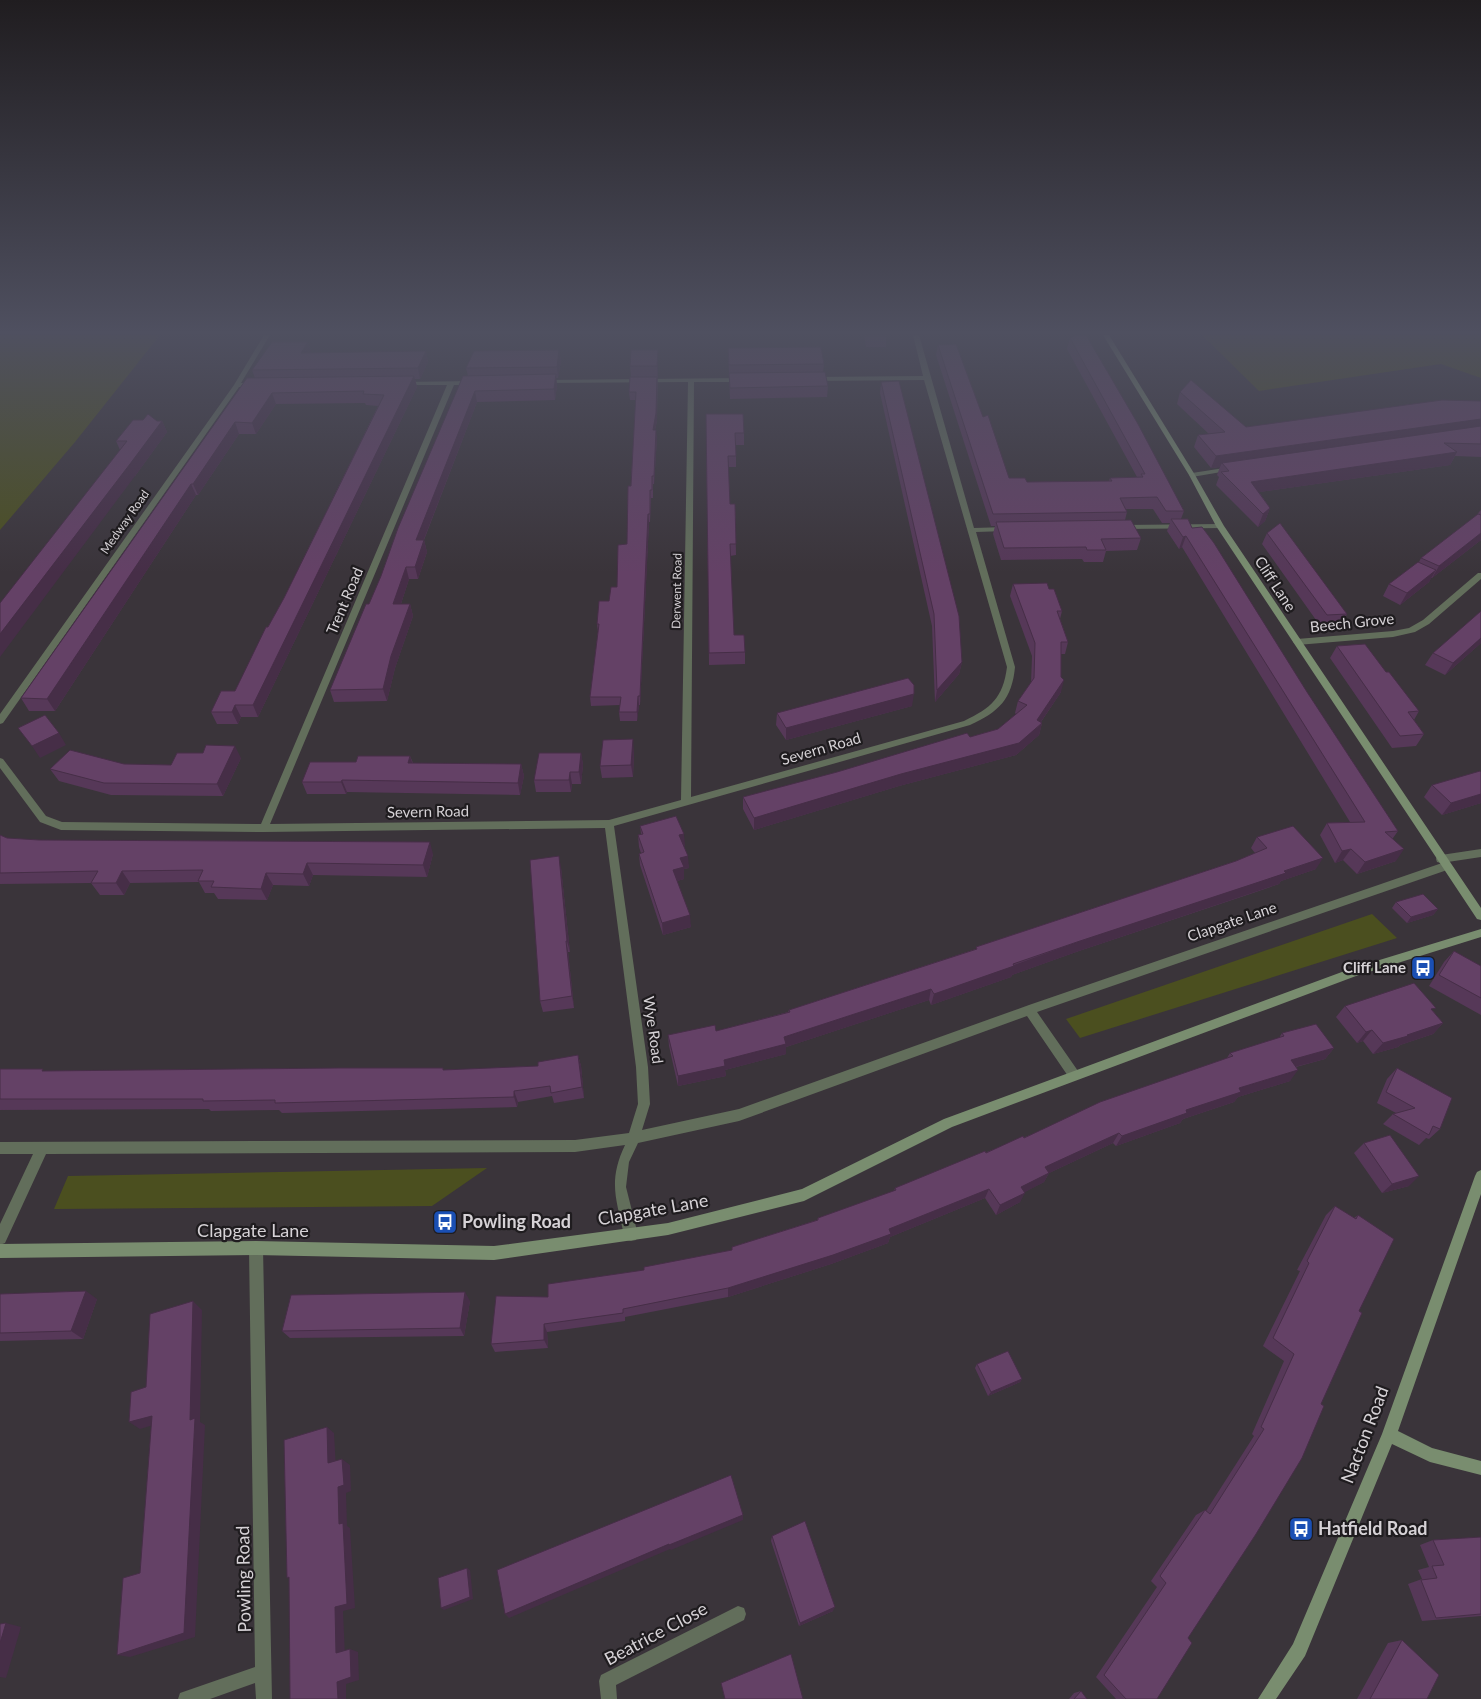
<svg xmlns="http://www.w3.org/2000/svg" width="1481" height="1699" viewBox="0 0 1481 1699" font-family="Lato,sans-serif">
<rect width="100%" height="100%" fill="#3a343a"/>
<path fill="#4b4f1f" d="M0,335h160l-85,107 -75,88z
M1202,335h279v43l-40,-14 -182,27z
M1372,914l25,24 -317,100 -14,-19z
M487,1168l-55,38 -378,3 14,-33z"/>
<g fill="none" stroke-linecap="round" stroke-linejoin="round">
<path fill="#626e5b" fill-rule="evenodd" d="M264,335h6l-29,48h15l3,2 -3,2h-17l-236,336 -3,1v-10l234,-329z
M913,335h6l55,193 32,-1 4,2 -4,2 -30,1 39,135c-3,32 -16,45 -45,58l-356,101 34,241 2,37 -8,26 97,-21 290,-104 413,-142h8l1,3 -1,3 -413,143 41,59 2,4 -2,4 -4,1 -4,-1 -43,-63 -288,105 -101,22 -9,19 -3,25 12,48 -2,5 -5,1 -5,-1 -2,-5c-8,-37 -16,-54 1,-90l-50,7 -529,2 -41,89 -5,2v-21l33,-70h-33v-12l575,-2 54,-7 9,-29 -2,-37 -31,-239 -341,4 -203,-2 -21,-8 -40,-54v-10l3,1 43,57 16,6 199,2 186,-439h-46l-1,-1 3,-2 70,-1 3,2 -3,2h-19l-184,439 339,-4 72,-20 7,-418 -145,1v-2l2,-1 198,-2 3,2 -3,2h-49l-3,415 273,-76c27,-13 39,-23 43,-54l-83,-287 -111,1 -3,-2 3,-2 110,-1z
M1231,467l2,1v2l-41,7 -3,-2 3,-2z
M1220,524h3v4l-100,1 -4,-2 4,-2z
M1478,573h3v6l-52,45 -14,8 -22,5 -96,8 -4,-3 4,-3 96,-8 16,-3 14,-8z
M1481,849v8l-40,6 -4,-1 -1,-3 1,-3 4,-1z
M256,1241l5,2 2,5 9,451h-16l-1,-16 -45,16h-32l2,-6 75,-26 -6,-419 2,-5z
M738,1606l6,2 2,6 -2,6 -128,65 1,14h-16l-2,-18 2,-6z"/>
<path fill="#798d6f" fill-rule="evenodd" d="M1103,335h6l86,140 29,51 257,382v12l-4,-1 -261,-393 -27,-51z
M1481,929v8l-125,39 -404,151 -148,74 -136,34 -174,25 -238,-5 -256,3v-14l256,-3 238,5 174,-23 134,-34 142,-70 406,-150z
M1481,1170v24l-83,237 34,17 49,13v14l-51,-13 -38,-18 -87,212 -29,43h-18l35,-55 89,-210 93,-258 2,-4z"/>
</g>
<path fill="#563858" d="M864,335h22v12h-20z
M1070,338l114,173 -3,8 11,9 115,164 91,139 -5,7 3,23 -39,13 -14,-14 -8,3 -15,-28 7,-12 23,-1 -168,-275 -3,2 -12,-18 3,-8h-8l-9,-14h-27l1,3 -2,8 16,18 -4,12 -31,1 -3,11h-19l-2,-3 -81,1 -8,-26 2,-8h-4l-55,-171 2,-10 45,72 26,61 18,4 82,-1 1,-3 27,-1 -70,-128z
M308,342l3,11 115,-2 2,11 -8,17h-5l2,8 -159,330h-17l-3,7h-21l-6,-12 24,-21 33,-64 16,-29 94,-192 -12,-1 -1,-2 -89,1 -20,30h-17l-41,61h-2l-141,216h-26l-8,-13 234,-320 -3,-8z
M728,348l96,16 -1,8 5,14 -1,11 -97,2z
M559,350l2,11 -3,17h-2l1,8 -2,14 -78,2 -53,138 3,12 -9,27h-9l-8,25h9l3,12 -18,52 -8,33 -53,1 -4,-12 39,-86 99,-228 -2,-8z
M658,360l-1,61 -2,9 2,8 -3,46h-1v14h-2l-1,24h-1l-9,183h-1l-2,16h-17l-1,-9 1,-7 -29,1 -1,-9 8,-65 -1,-8 20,-37 10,-43 9,-144h-6l-1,-8 2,-15 -1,-11z
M881,382l81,280 -3,12 -24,28 -3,-76 -52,-233z
M1180,392l66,35 235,-26v56l-26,-1 -5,9 -191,27 11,16 -5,13 -7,6 -42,-42 3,-8 -2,-2 3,-8 -9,1 -17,-21 4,-12 11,-1 -32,-30z
M706,414l38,19v12h-8v22h-8l2,37h5l1,51 -6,1 4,79 11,17v12l-36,1z
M157,421h5l5,11 -32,44 -15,-26 -4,-9z
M1481,510v30l-49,38h-1l-2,4 -29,23 -17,-9 6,-12 30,-22 2,-4 55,-42 3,-4z
M1267,533l80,81 -6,12 -20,1 -59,-83z
M1013,584l36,5 13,22 -2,8 8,23 -3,12h-4v38l-20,30 1,1 -3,12 -23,20 -117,31 -145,44 -11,-21v-12l227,-60 28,-8 18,-15 -1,-1 3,-12 13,-18 1,-27 -22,-60z
M1481,643l-36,32 -20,-10 8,-12z
M1337,646l82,65 -5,9 10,14 -8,12 -24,2 -62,-90z
M912,706l-126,34 -10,-15 1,-12z
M634,751l-1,26 -31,1 -2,-12z
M581,753l2,12 -2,19h-9l-1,8h-35l-2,-12z
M410,756l3,7 108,1 3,12 -4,19 -173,-3 -1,2h-39l-5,-12 54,-20z
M241,758l-18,38 -112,-1 -52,-14 -9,-12 74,-5 47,1z
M1481,772v31l-39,12 -18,-18 8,-12z
M640,826l45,20h-1l5,22 -5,1v10l-7,2 14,46 -28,8 -23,-70 -1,-11 2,-1 -2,-6 -1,-12 3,-1z
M0,835l7,3 32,2 394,14 -6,23 -114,-2 -4,11 -36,-1 -6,15 -49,-1 -4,-6h-9l-6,-11 -69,1 -6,12h-24l-9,-12 -91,1z
M1257,837l59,32 -35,12 -2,3 -29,10 -174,58 -64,23 -1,2 -80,28 -2,-5 -143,47v7l-61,16 1,6 -48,10 -9,-40 -1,-11 48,-4 72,-19 1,-2 187,-61v-2l260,-86 19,-8 -4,-5z
M561,868l9,84h-2l6,56 -31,4 -3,-11z
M1396,902l42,7 -5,6 -26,8 -15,-15z
M1454,951l27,15v49l-52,-29 15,-24z
M1345,1006l88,5 10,12 -10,11 -33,11 -2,2 -25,7 -10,-13 -6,2 -21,-26z
M1282,1033l52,15 -9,11 -29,8 -6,14 -52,16 -4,5 -51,17 -3,4 -64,23 -3,-3 -64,30 -5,9 -20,10 -4,10 -24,13 -11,-17 -95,39 -2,6 -57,21 -103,33 -103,20v4l-78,11 1,16 -53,4 -4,-8 57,-47 96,-27 88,-20v-3l85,-27 1,-2 76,-27 1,-3 332,-130 3,-5 49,-15z
M578,1055l3,11 3,32 -30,5 -2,-7 -34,6 -1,5 -235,6 -3,-3 -68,1 -2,-2 -209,1v-41l45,2 399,-1 94,-4z
M1397,1068l43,61 -11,10 -3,-1 -7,7 -36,-21 10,-10 3,-1 -19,-10 10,-24z
M1364,1143l45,43 -27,7 -28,-40z
M1335,1206l19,12 4,-3 -170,423 -31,61h-41l-20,-22 61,-90 -6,-6 45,-66 9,-5 1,1 48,-75 -2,-2 32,-73 -21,-15 37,-75 -3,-1 29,-55z
M0,1294l97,5 -14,40 -83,2z
M470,1301l-6,35 -174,2 -8,-7z
M977,1364l45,15 -2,3 -32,14 -13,-28z
M772,1536l61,75 -34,15 -28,-85z
M1481,1537v79l-59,5 -14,-37 14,-5 -4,-9 11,-3 -9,-22 13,-5z
M1402,1640l25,59h-70l31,-56z
M1081,1691l6,8h-18l5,-6z"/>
<path fill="#462e47" d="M308,342l3,10 -7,12 -3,-11z
M559,350l2,11 -3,17 -1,-11z
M658,350v27l-1,-11z
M426,351l2,11 -8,17 -2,-11z
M556,374l1,12 -2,14 -1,-11z
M414,376l3,11 -159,330 -5,-12z
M657,377v44l-4,17v-8z
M475,391l2,11 -58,150 -3,-12z
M272,393l4,11 -20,30 -4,-11z
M1481,419v11l-259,33 -2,4 -9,1 5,-12z
M162,421l5,11 -32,44 -135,181v-23z
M235,422l4,12 -41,61 -5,-11z
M656,430l1,8 -3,46v-8z
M1457,452l-7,13 -204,29 5,-12z
M191,484l5,11 -141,216 -8,-12z
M1270,508l-5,13 -7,6 5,-13z
M648,514l1,8 -9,183v-9z
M1481,533v7l-49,38 7,-12z
M1186,536l-4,11 -3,2 4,-12z
M424,540l3,12 -9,27 -3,-12z
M406,567l3,12 -12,37 -4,-12z
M1436,570l-7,12 -29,23 7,-12z
M410,604l3,12 -18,52 -8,33 -4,-12 8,-33z
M1481,638v5l-36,32 8,-12z
M962,662l-3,12 -24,28 2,-12z
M1064,680l-3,12 -25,37 6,-6 -3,12 -23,20 -117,31 -145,44v-12l283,-98z
M914,694l-2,12 -126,34v-12z
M638,696l1,9 -2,16v-9z
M235,705l6,12 -3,7 -6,-12z
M59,733l7,12 -26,13 -8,-12z
M633,739l1,12 -1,26 -2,-12z
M235,746l6,12 -18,38 -6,-12z
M581,753l2,12 -2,19 -2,-12z
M410,756l4,12 -6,-5z
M521,764l3,12 -4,19 -2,-12z
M570,772l2,12 -1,8 -2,-12z
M342,780l5,12 -1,2 -5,-12z
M1481,794v9l-39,12 9,-12z
M684,834l1,12 -5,1 -1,-12z
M430,842l3,12 -6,23 -4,-12z
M1351,849l-8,11 -8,3 7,-12z
M1404,849l-8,12 -39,13 8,-12z
M559,856l2,12 9,84 -3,-11z
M688,856l1,12 -5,1v10l-10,3 -1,-12 7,-12z
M1323,858l-7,11 -35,12 -2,3 -203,68 -64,23 -1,2 -80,28 3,-11 146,-53z
M307,863l6,12 -4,11 -6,-12z
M122,871l8,12 -6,12 -8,-12z
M266,873l7,12 -6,15 -6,-11z
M1438,909l-5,6 -26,8 4,-6z
M690,915l1,12 -28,8 -1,-12z
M566,941l2,11 6,56 -2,-12z
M931,989l-2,11 -143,47v7l-61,16 1,6 -48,10v-10l46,-16 60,-23z
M1443,1023l-10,11 -33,11 -2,2 -25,7 10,-11z
M1372,1030l-9,11 -6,2 9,-11z
M1334,1048l-9,11 -42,11 8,-10z
M578,1055l3,11 3,32 -2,-11z
M1298,1070l-8,11 -52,16 -4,5 -51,17 -3,4 -64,23 6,-10 117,-48z
M514,1091l4,11 -1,5 -3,-10z
M1119,1133l-6,10 -64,30 -5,9 -28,15 5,-10 24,-20z
M1419,1176l-10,10 -27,7 10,-9z
M989,1189l-4,9 -95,39 -2,6 -57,21 -103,33v-9l161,-59z
M1025,1193l-5,9 -24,13 4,-10z
M86,1291l11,8 -14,40 -12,-8z
M465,1292l5,9 -6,35 -4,-8z
M193,1301l9,9 -2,112 5,3 -10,212 -65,20 -13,-2 73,-235z
M544,1324l3,8 1,16 -4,-8z
M1022,1379l-2,3 -32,14 3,-4z
M152,1416l11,6 -23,7 -11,-7z
M327,1427l7,6 2,36 -8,-6z
M342,1459l8,6 1,26 -5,2 1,33 3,2 5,80 -12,3 2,45 -9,-3 -1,-46 4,-83 -1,-37z
M743,1515v5l-72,30 -1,-1 -161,69 -4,-4 164,-70z
M467,1568l3,2 3,29 -29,11 -3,-2z
M835,1607l-2,4 -34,15 1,-3z
M6,1623l15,4 -15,51 -6,-1v-34z
M350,1649l8,3 1,28 -13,4v15h-8l-1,-17z"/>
<path fill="#644166" stroke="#462e47" d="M867,335h19l1,1h-20z
M1076,335h10l52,89 46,87h-18l-9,-14 -37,1 7,14 -134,2 -55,-169 18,-1 27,73 5,-2 21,63h16l2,4 85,-1 -2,-3 33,-1 -2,-3h4l-75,-136z
M272,342h36l-7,11 125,-2 -8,17 -166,2z
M821,347l3,17 -95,1 -1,-17z
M559,350l-2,17 -91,1 8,-17z
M631,350h27l-1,16h-27z
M825,372l3,14 -98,2 -1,-15z
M556,374l-2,15 -79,2 -59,149h8l-9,27h-9l-13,37h17l-19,52 -8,33 -53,1 36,-86h3l12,-28 17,-48 65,-152z
M414,376l-161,329h-18l-3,7h-21l10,-21h14l31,-64h2l16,-29 100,-203 -21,-1 1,-3 -92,2 -20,30 -17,-1 -42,62h-2l-144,215 -26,-1 226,-320z
M630,377h27l-1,36 -3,17h3l-2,46h-2v14h-2v24h-2l-8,182h-2l-1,16h-18l2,-15h-31l9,-73h-2l2,-23h10l2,-14h6l1,-42 9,-1 1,-58h3l5,-94h-7z
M1191,380l55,47 196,-27 39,1v18l-265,37 -18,-21 27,-3 -45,-40z
M899,381l60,235 3,46 -25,28 -3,-76 -53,-232z
M148,414l9,7h5l-32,43 -130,170v-31l127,-162h-11l17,-21h10z
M706,414h37l1,19h-9l1,23h-8l2,48h5l1,40h-6l4,91h10l1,17 -36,1z
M1481,426v18l-37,-1 13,9 -206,30 19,26 -7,6 -42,-42 8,-1 -7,-8z
M1478,514l3,1v18l-42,33 -18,-8z
M1171,519h17l4,9 10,-1 12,16 93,149 91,139 -13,1 19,17 -39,13 -14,-13 -9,2 -15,-28 38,-1 -179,-286 -3,1z
M1131,520l10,18 -40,1 5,11h-19l-1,-3 -82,1 -8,-26z
M1280,523l67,91 -20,1 -60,-82z
M1418,562l18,8 -29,23 -18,-9z
M1047,583l2,6h5l8,22h-5l11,31h-7v35l3,3 -27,40 5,3 -23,20 -118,31 -147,44 -11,-21 94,-25 130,-39 3,4 28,-8 29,-24 -9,-4 16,-23 1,-35 -22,-59z
M1481,611v27l-28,25 -20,-10z
M1365,644l21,28h3l30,39 -11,1 16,22 -24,2 -63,-90z
M908,678l6,7v9l-128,34 -9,-15z
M45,715l14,18 -27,13 -14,-18z
M633,739l-2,26 -31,1 3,-26z
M206,745l29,1 -18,38 -113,-1 -54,-14 20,-19 54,14 47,1 6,-12h26z
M539,753h42l-2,19h-9l-1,8h-35z
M358,756h52l-2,7 113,1 -3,19 -176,-3 -1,2h-39l8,-20h46z
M1480,771l1,1v22l-30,9 -19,-18z
M676,816l8,18 -5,1 9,21 -8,2 4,9 -11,3 17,45 -28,8 -23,-69 5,-2 -6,-17 5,-1 -3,-8z
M1293,826l30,32 -39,13 2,2 -30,10 -176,58 -67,23 1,2 -80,28 -3,-5 -147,48 2,7 -62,16 1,6 -47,10 -10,-41 47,-10 1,6 74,-19 -1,-2 188,-61 -1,-2 260,-86 31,-13 -10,-11z
M0,835l7,3 32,2 391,2 -7,23 -116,-2 -4,11 -37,-1 -5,16 -50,-2 3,-6h-16l5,-11 -81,1 -6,12h-25l7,-12 -98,2z
M559,856l8,85h-1l6,55 -32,5 -10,-141z
M1423,894l15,15 -27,8 -15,-15z
M1454,951l27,15v32l-42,-23z
M1414,983l22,25 -5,1 12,14 -36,12 1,1 -25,7 -11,-13 -6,2 -21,-26z
M1316,1024l18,24 -43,12 7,10 -59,18 2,4 -55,18 1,3 -65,23 -3,-3 -74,34 4,6 -28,14 4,6 -25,12 -11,-16 -100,40 2,5 -58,21 -105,33 -105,21v4l-79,11v16l-53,4 5,-48 52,1v-13l96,-14v-3l88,-17v-3l86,-27v-2l78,-28 -1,-2 90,-37 1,2 37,-17 1,2 76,-36 133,-46 -3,-3 54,-17 -2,-3z
M578,1055l4,32 -31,6 -1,-7 -36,5v6l-239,6v-3l-72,1v-2h-203v-30h43l-1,2 296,-3h105v2l95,-4v-4z
M1397,1068l55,30 -12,31 -7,-3 -4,9 -36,-21 22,-6 -29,-16z
M1390,1135l29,41 -27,8 -28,-41z
M1335,1206l21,13 2,-4 36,24 -35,72 3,2 -41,91 3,2 -22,52 -46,76 -68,104 4,5 -35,56h-31l-22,-24 62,-92 -6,-7 45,-66 5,4 54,-85 -3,-2 33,-73 -21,-16 36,-75 -2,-2z
M86,1291l-15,40 -71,2v-39z
M465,1292l-5,36 -178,3 9,-36z
M193,1301l-3,119 5,-2 -11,215 -67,22 6,-77 17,-5 12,-157 -23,6 2,-30 15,-5 4,-73z
M1008,1351l14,28 -31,13 -14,-28z
M327,1427l1,36 14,-4 2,26 -6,2 1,37 4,-1 4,81 -12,3 1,46 14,-4 1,28 -14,5 1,17h-48l-1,-122 -2,1 -3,-138z
M731,1475l12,40 -74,30v-1l-164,70 -8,-44z
M805,1521l30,86 -35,16 -28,-87z
M1481,1537v77l-45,4 -15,-38 16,-2 -5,-12 12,-1 -11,-25z
M467,1568l3,29 -29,11 -3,-30z
M6,1623l-6,20v-19z
M1402,1640l37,35 -12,24h-57z
M791,1654l12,45h-78l-4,-16z
M1081,1691l6,8h-13z"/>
<linearGradient id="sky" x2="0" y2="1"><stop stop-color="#201d20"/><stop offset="0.58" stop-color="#4f5060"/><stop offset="1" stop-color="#4f5060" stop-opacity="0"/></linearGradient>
<rect width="1481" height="573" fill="url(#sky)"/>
<defs>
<symbol id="bus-square" viewBox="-11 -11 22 22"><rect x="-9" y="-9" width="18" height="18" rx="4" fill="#1a4fb4" stroke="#1f1c1f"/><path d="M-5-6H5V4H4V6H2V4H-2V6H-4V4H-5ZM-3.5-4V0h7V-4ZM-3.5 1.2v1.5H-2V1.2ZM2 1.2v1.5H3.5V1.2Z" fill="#fff"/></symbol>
</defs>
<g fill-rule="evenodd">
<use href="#bus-square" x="1409" y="954" width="28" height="28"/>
<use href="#bus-square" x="431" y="1208" width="28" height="28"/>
<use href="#bus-square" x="1287" y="1515" width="28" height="28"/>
</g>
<g text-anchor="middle" stroke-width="4.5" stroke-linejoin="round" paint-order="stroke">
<g font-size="12" fill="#d6d2d6" stroke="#1f1c1f">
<text transform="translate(125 522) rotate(-55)" y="4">Medway Road</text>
<text transform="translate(677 591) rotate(-89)" y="4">Derwent Road</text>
</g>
<g font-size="15" fill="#d6d2d6" stroke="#1f1c1f">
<text transform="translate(1275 584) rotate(57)" y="5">Cliff Lane</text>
<text transform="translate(345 601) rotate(-67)" y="5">Trent Road</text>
<text transform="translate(1352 623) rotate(-6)" y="5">Beech Grove</text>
<text transform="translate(821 749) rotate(-16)" y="5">Severn Road</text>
<text transform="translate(428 812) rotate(-1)" y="5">Severn Road</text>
<text transform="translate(1232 922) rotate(-19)" y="5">Clapgate Lane</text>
<text transform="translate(653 1030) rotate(82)" y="5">Wye Road</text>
</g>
<g font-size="15" font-weight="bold" fill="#d6d2d6" stroke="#1f1c1f" text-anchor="end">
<text x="1406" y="973">Cliff Lane</text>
</g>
<g font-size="18" fill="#d6d2d6" stroke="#1f1c1f">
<text transform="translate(653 1210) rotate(-10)" y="6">Clapgate Lane</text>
<text x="253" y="1237">Clapgate Lane</text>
<text transform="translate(1365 1435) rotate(-69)" y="6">Nacton Road</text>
<text transform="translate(244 1579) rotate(-91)" y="6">Powling Road</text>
<text transform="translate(656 1634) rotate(-28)" y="6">Beatrice Close</text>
</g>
<g font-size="18" font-weight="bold" fill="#d6d2d6" stroke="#1f1c1f" text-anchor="start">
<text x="462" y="1228">Powling Road</text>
<text x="1318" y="1535">Hatfield Road</text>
</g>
</g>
</svg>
